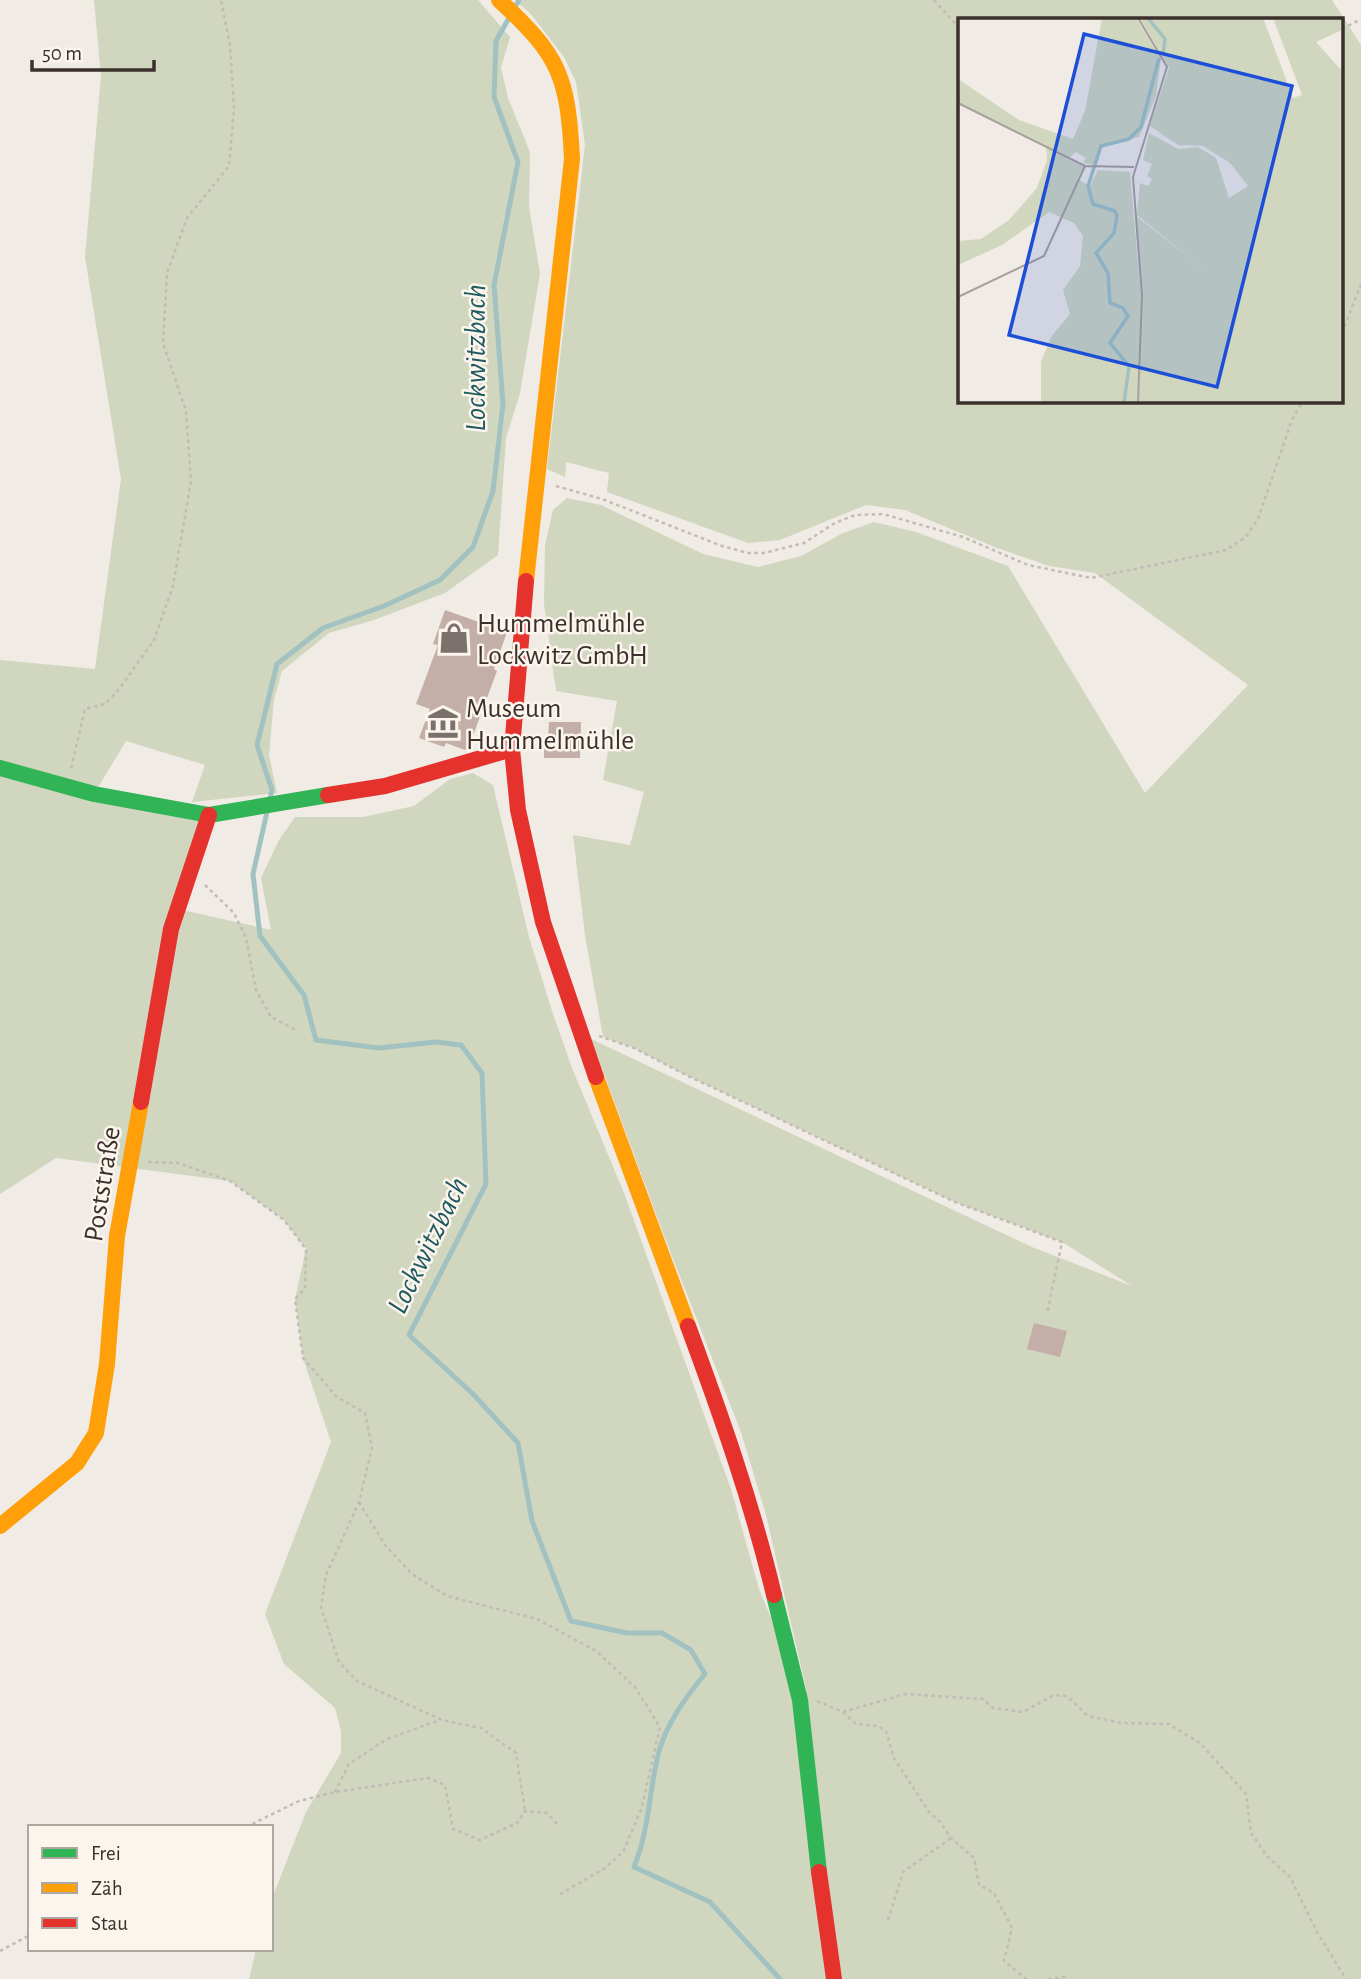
<svg xmlns="http://www.w3.org/2000/svg" width="1361" height="1979" viewBox="0 0 1361 1979" font-family="'Alegreya Sans',sans-serif">
<rect width="100%" height="100%" fill="#f0ebe5"/>
<path fill="#d1d6bf" fill-rule="evenodd" d="M94,0h384l32,37 -9,31 7,30 22,54 -1,54 11,68 -20,119 -14,45 -8,117 -53,38 -71,27 -45,13 -47,38 -8,28 -5,56 8,38 -85,9 13,-37 -79,-24 -32,53 115,21 -31,94 93,21 -10,-52 18,-38 16,-23h68l51,-11 36,-27 23,-6 20,12 36,152 23,74 20,57 52,125 107,296 28,100 19,46 29,58 -41,-178 -25,-83 -73,-186 -77,-207 441,208 100,39 -70,-44 -107,-40 -269,-127 -52,-27 -31,-11 -18,-102 -12,-100 57,10 14,-53 -41,-12 14,-79 -61,-10 -12,-87 1,-59 8,-35 14,-12 34,7 102,49 55,13 43,-11 42,-23 31,-11 42,10 92,34 137,227 103,-108 -153,-112 -46,-7 -52,-18 -92,-38 -39,-5 -86,35 -32,3 -141,-51 2,-19 -43,-11 -1,15 -18,-8 38,-324 -9,-63 -12,-25 -34,-44 -15,-13h817l29,45v1934h-1112l7,-30h15v-48l35,-89 35,-59v-22l-6,-23 -51,-44 -19,-50 66,-172 -28,-84 -8,-59 11,-50 -22,-29 -54,-39 -174,-23 -56,36v-534l95,9 26,-190 -36,-222 16,-181zM960,19h382v382h-382z"/>
<g fill="none" stroke-linecap="round" stroke-linejoin="round">
<path stroke="#a1c2c1" stroke-width="5" d="M519,0l-23,41 -2,56 24,65 -24,123 9,119 -10,87 -20,56 -33,33 -56,26 -61,22 -46,36 -20,81 15,45 -19,84 7,62 44,59 12,45 63,8 57,-6 25,3 21,28 4,111 -77,151 64,59 45,49 14,78 39,100 56,12h35l29,17 14,24c-20,24 -39,50 -47,81 -9,37 -9,76 -24,112l76,35 70,77"/>
</g>
<path fill="#c3afa7" d="M445,610l62,22 -13,37 3,2 -29,78 -3,1 -19,-7 -2,4 -25,-9 11,-29 -14,-5 22,-59 -5,-1z
M549,722h32l-1,36h-36v-18h4z
M1034,1323l33,8 -7,26 -33,-8z"/>
<g fill="none" stroke-linecap="round" stroke-linejoin="round">
<path stroke="#c2bbb6" stroke-width="2.5" stroke-dasharray="3.5 3.5" stroke-linecap="butt" d="M934,0l26,29
M1342,29l19,-10
M1342,333l19,-49
M556,486l46,13 120,47 26,7h16l40,-10 31,-20 20,-8 28,-1 80,23 65,28 63,13 135,-28 20,-13 12,-18 34,-99 11,-19
M71,768l14,-59 20,-5 15,-16 34,-48 19,-54 18,-105 -5,-70 -23,-68 4,-70 20,-55 42,-52 5,-57 -4,-64 -9,-45
M205,885l29,28 12,25 10,52 15,27 25,13
M599,1036l35,12 52,27 269,127 107,40 -15,72
M148,1162l30,1 52,18 54,39 22,29 -1,40 -10,10 8,59 34,39 28,16 7,35 -13,54 -33,73 -5,32 18,55 18,19 85,39 39,8 35,25 9,58
M359,1502l26,43 27,29 35,22 90,23 59,32 39,36 25,40 -18,80 -19,45 -18,16 -48,28
M817,1701l26,11 13,12 22,2 8,5 8,27 35,54 11,10 11,16 23,20 5,27 15,8 18,35 -8,33 22,18
M843,1712l62,-18 78,5 10,9 30,4 31,-17 13,1 21,20 33,7 48,1 31,19 46,51 5,39 16,23 23,21 27,55 29,47
M335,1792l14,-28 38,-25 53,-19
M246,1827l53,-26 36,-9 93,-14 17,7 8,44 27,11 37,-17 8,-12 22,2 13,14
M888,1920l15,-48 48,-34
M0,1951l30,-16
M1048,1979l17,-2 2,2"/>
<path stroke="#30b455" stroke-width="16" d="M0,768l94,26 115,21 119,-20
M774,1595l26,105 19,172"/>
<path stroke="#ff9f0a" stroke-width="16" d="M499,0c61,56 69,77 73,159l-46,422
M596,1077l92,249
M0,1526l77,-63 19,-30 11,-69 10,-128 24,-134"/>
<path stroke="#e5322d" stroke-width="16" d="M526,581l-14,168 6,61 25,112 53,155
M328,795l57,-9 127,-37
M141,1102l30,-173 38,-114
M688,1326c33,89 64,177 86,269
M819,1872l15,107"/>
</g>
<defs>
<symbol id="shop-bare" viewBox="-9 -9 18 18"><path d="M-5-2.5h2.3a2.7 3.5 0 0 1 5.4 0H5L5.5 6h-11ZM-1.5-2.5h3a1.5 2.3 0 0 0-3 0Z" fill="#7a716c" stroke="#fbf5ee" stroke-width="2.5" paint-order="stroke"/></symbol>
<symbol id="museum-bare" viewBox="-9 -9 18 18"><path d="M0-6L6-3V-2H-6V-3ZM-5-1h2V3h-2ZM-1-1h2V3h-2ZM3-1h2V3H3ZM-6 4H6V6H-6Z" fill="#7a716c" stroke="#fbf5ee" stroke-width="2.5" paint-order="stroke"/></symbol>
</defs>
<g fill-rule="evenodd">
<use href="#shop-bare" x="432" y="616" width="44" height="44"/>
<use href="#museum-bare" x="421" y="701" width="44" height="44"/>
</g>
<g text-anchor="middle" stroke-width="5" stroke-linejoin="round" paint-order="stroke">
<g font-size="28" fill="#3b302b" stroke="#fbf5ee" text-anchor="start">
<text x="477" y="632">Hummelmühle<tspan x="477" dy="32">Lockwitz GmbH</tspan></text>
<text x="466" y="717">Museum<tspan x="466" dy="32">Hummelmühle</tspan></text>
</g>
<g font-size="28" fill="#3b302b" stroke="#fbf5ee">
<text transform="translate(101 1184) rotate(-81)" y="10">Poststraße</text>
</g>
<g font-size="30" font-style="italic" fill="#1f5a5e" stroke="#fbf5ee">
<text transform="translate(475 358) rotate(-90)" y="10">Lockwitzbach</text>
<text transform="translate(427 1245) rotate(-64)" y="10">Lockwitzbach</text>
</g>
</g>
<g transform="translate(958 18)">
<rect width="385" height="385" fill="#f0ebe5"/>
<path d="M144,0h34l25,41 -5,37 -17,41 -37,10 -6,18 -13,-2 3,-5 -10,-6 -7,6 16,8 -8,13 13,7 8,-16 32,2 13,150 -8,-107 70,55 -68,-55 3,-32 8,3 4,-7 -5,-3 5,-12 -9,-4 6,-27 29,16 20,-2 18,11 13,40 19,-12 -18,-23 -27,-17 -25,-1 -28,-19 19,-58 -30,-50h124l30,80 9,-3 -29,-77h70l-1,12 -26,12 27,30v331h-302v-41l10,-25 19,-23 -7,-24 17,-24 3,-30 -9,-13 -25,-11 -47,33 -44,20v-24l23,-2 28,-19 28,-32 10,-28 -1,-14 -88,-43v-24l61,41 54,19 12,-28z" fill="#d1d6bf"/>
<path fill="none" stroke="#a1c2c1" stroke-width="3.5" d="M190,0l17,21 -2,15M166,385l5,-37 -19,-23 18,-27 -5,-8 -13,-5 -2,-30 -12,-20 18,-20 3,-17 -2,-5 -22,-7 -5,-18 13,-40 28,-7 12,-12 18,-69"/>
<path fill="none" stroke="#a8a09b" stroke-width="2" d="M180,0l29,49 -34,110 9,119 -4,107M0,85l127,63 49,1M0,279l86,-41 41,-90"/>
<path fill="#1d4ed8" fill-opacity="0.15" stroke="#1d4ed8" stroke-width="3.5" d="M126,16l208,52 -75,301 -208,-52z"/>
<rect width="385" height="385" fill="none" stroke="#3b302b" stroke-width="3.5"/>
</g>
<rect x="28" y="1825" width="245" height="126" fill="#fbf5ee" stroke="#aea6a0" stroke-width="2"/>
<rect x="42" y="1848" width="35" height="10" fill="#30b455" stroke="#aea6a0" stroke-width="2"/>
<text x="91" y="1860" font-size="21" fill="#3b302b">Frei</text>
<rect x="42" y="1883" width="35" height="10" fill="#ff9f0a" stroke="#aea6a0" stroke-width="2"/>
<text x="91" y="1895" font-size="21" fill="#3b302b">Zäh</text>
<rect x="42" y="1918" width="35" height="10" fill="#e5322d" stroke="#aea6a0" stroke-width="2"/>
<text x="91" y="1930" font-size="21" fill="#3b302b">Stau</text>
<path d="M32 60v10h122v-10" fill="none" stroke="#3b302b" stroke-width="3.5"/>
<text x="42" y="60" font-size="21" fill="#3b302b" stroke="#fbf5ee" stroke-width="5" paint-order="stroke">50 m</text>
</svg>
